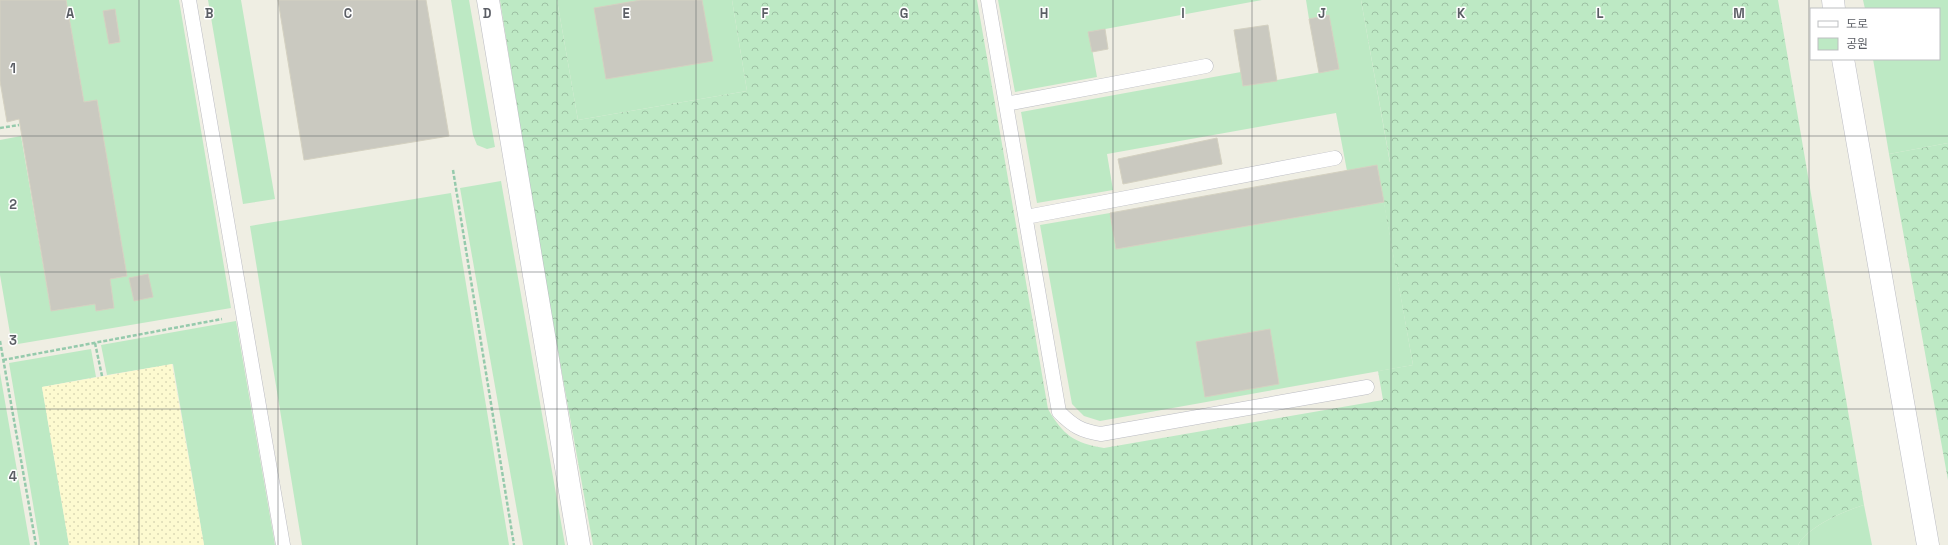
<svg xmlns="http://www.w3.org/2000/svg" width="1948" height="545" viewBox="0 0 1948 545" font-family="'Space Grotesk','Noto Sans KR',sans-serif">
<defs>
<pattern id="forest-crowns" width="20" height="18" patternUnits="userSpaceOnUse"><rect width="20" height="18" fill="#bde9c4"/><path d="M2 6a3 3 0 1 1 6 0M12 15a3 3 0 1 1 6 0" fill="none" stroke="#9dc0a3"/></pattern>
<pattern id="sand-dots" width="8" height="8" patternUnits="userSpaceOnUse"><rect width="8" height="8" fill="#fdfad0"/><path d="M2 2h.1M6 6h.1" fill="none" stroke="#dbd9b5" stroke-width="1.8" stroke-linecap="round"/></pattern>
</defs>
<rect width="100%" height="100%" fill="#efeee3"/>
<path fill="#bde9c4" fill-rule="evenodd" d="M66,0h113l52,308 -219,37 -12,-70v-135l21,-4 30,175 44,-7 1,7 18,-3 -4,-29 17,-3 -30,-176 -13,2zM115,10l5,32 -11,2z
M208,0h33l34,199 -32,5z
M451,0h18l26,147 -8,2 -10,-4 -4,-10z
M557,0h175l15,91 -169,29z
M998,0h264l-173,32 8,45 -82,15z
M1306,0h55l29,163 -43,8 -11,-58 -229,41 6,36 -76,13 -16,-91 220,-40 2,14 96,-17 -10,-54 -20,4z
M1863,0h85v143l-59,11 -16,-95h66v-50h-74z
M501,181l64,364h-42l-63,-357z
M451,193l58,352h-207l-52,-319z
M1384,202l29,163 -313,56 -16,-5 -12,-12 -32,-179 70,-12 6,36z
M236,321l39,224h-71l-31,-181 -66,11 -6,-30z
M91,349l5,28 -54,10 27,158h-29l-31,-182z
M0,373l30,172h-30z
M1864,505l8,40h-74c11,-19 46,-34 66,-40z"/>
<path fill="url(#forest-crowns)" d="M500,0h57l21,120 169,-29 -15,-91h245l71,409c15,26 26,34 56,39l279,-48 -5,-29 35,-6 -36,-200 13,-3 -29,-162h417l86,505c-20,6 -55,21 -66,40h-1205l-52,-288z
M1948,143v337l-59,-326z"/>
<path fill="url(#sand-dots)" d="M172,364l32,181h-135l-27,-158z"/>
<path fill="#cac9c0" stroke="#d4d1c1" d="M0,0h66l18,102 13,-2 30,176 -17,3 4,29 -18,3 -1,-7 -44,7 -32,-192 -12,3 -7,-41z
M278,0h148l23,136 -145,24z
M641,0h61l11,61 -107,18 -12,-71z
M115,9l5,33 -11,2 -6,-33z
M1329,15l10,54 -20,4 -10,-54z
M1268,25l9,56 -34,5 -9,-56z
M1105,29l3,20 -16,3 -4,-20z
M1217,138l5,26 -99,20 -5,-25z
M1377,165l7,37 -268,47 -6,-36z
M148,274l5,23 -19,4 -5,-23z
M1270,329l9,55 -74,13 -9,-55z"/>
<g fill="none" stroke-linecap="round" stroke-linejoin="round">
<defs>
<path id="service" d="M189,0l94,545
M988,0l71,412c14,14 22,19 42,22l266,-47
M1006,104l200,-38
M1026,217l309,-59"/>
<path id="minor" d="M488,0l91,545"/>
<path id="tertiary" d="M1833,0l1,9
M1843,59l85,486"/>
</defs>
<use href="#service" stroke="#bbbcc3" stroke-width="15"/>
<use href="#minor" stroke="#bbbcc3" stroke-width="23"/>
<use href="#tertiary" stroke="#bbbcc3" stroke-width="23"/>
<path stroke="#95caac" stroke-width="2.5" stroke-dasharray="4 2" stroke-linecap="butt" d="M0,128l19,-3
M453,170l61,375
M0,341l36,204
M95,343l7,33
M3,360l219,-41"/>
<use href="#service" stroke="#fff" stroke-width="14"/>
<use href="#minor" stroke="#fff" stroke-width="22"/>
<use href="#tertiary" stroke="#fff" stroke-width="22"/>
</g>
<path fill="none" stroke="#5b5e65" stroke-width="1" stroke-opacity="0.55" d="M139,0v545M278,0v545M417,0v545M557,0v545M696,0v545M835,0v545M974,0v545M1113,0v545M1252,0v545M1391,0v545M1531,0v545M1670,0v545M1809,0v545M0,136h1948M0,272h1948M0,409h1948"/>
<g font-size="13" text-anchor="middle" font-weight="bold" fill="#5b5e65" stroke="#fff" stroke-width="3" stroke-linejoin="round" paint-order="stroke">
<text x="70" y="18">A</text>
<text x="209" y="18">B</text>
<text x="348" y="18">C</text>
<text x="487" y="18">D</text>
<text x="626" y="18">E</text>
<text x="765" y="18">F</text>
<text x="904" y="18">G</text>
<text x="1044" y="18">H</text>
<text x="1183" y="18">I</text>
<text x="1322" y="18">J</text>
<text x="1461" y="18">K</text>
<text x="1600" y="18">L</text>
<text x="1739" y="18">M</text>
<text x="13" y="73">1</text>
<text x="13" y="209">2</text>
<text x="13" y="345">3</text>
<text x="13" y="481">4</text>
</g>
<rect x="1810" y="8" width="130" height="52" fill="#ffffff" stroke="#bdbfc1"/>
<rect x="1818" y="21" width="20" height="6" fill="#ffffff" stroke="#bdbfc1"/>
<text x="1846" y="28" font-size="12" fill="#5b5e65">도로</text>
<rect x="1818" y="38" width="20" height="12" fill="#bde9c4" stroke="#bdbfc1"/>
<text x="1846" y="48" font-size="12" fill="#5b5e65">공원</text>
</svg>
